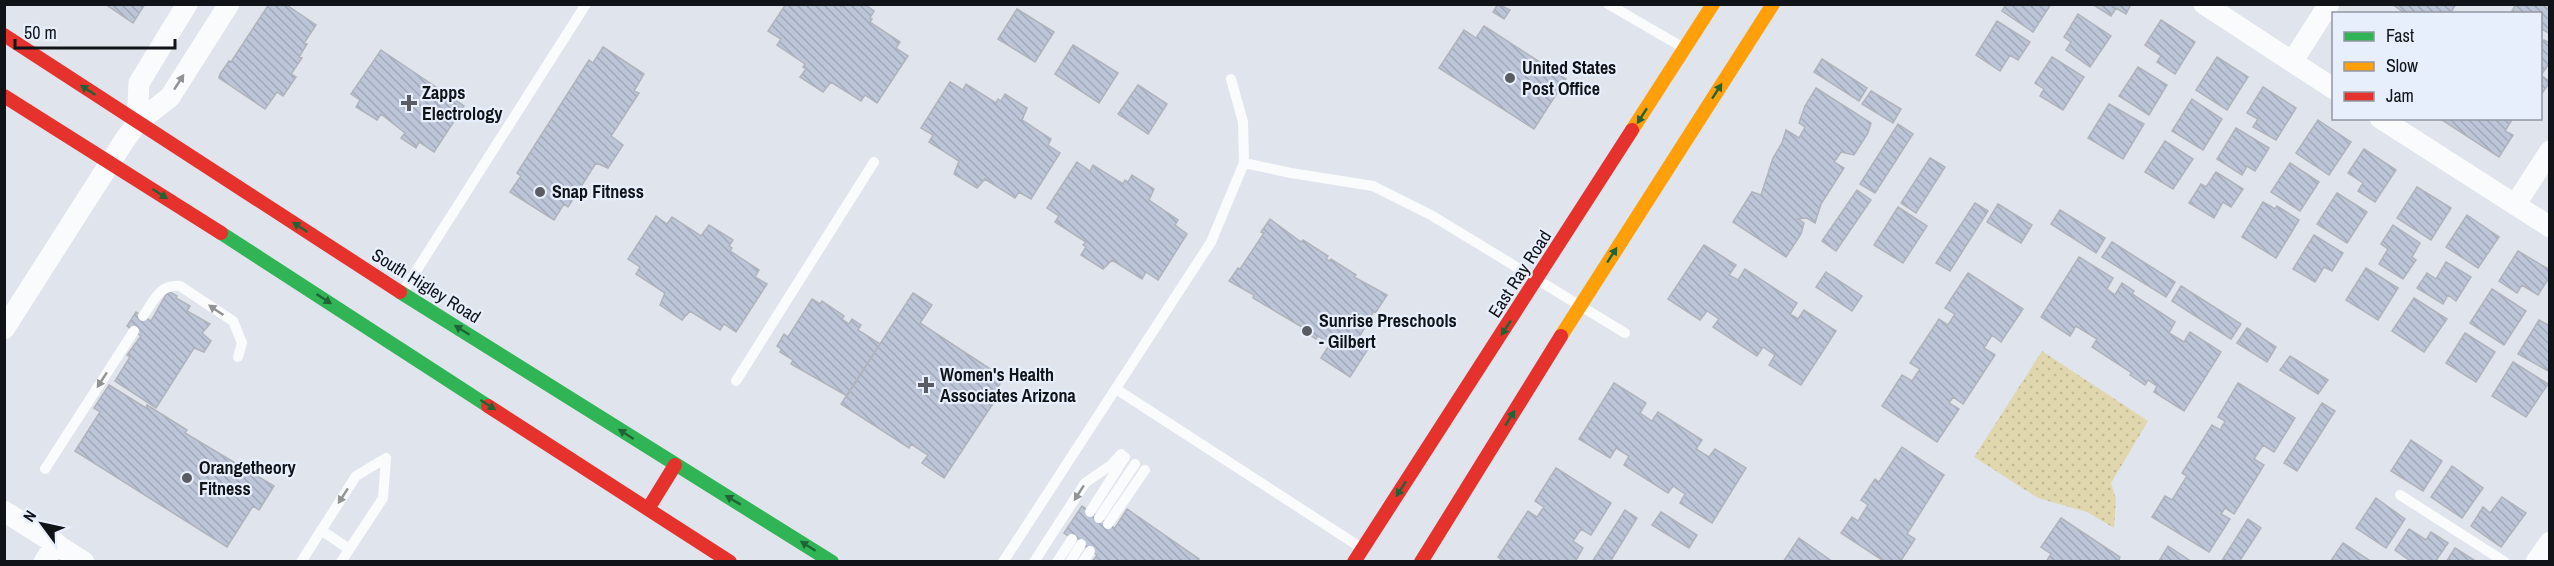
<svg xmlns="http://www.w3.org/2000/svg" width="2554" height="566" viewBox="0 0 2554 566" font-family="'Archivo Narrow',sans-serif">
<defs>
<pattern id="grass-dots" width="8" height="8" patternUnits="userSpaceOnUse" patternTransform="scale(1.5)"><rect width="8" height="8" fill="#e1d7ae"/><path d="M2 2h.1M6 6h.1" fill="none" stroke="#c0b895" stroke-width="1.8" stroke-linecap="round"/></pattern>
<pattern id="building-back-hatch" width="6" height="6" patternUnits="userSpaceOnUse" patternTransform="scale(1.5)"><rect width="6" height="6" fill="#bdc6d9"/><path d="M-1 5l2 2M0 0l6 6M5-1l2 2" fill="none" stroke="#a1a9ba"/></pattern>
</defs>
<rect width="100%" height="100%" fill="#e0e4ec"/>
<path fill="url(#grass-dots)" d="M2042,351l106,70 -37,62 5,16 -2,29 -27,-16 -49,-14 -64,-41z"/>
<path fill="url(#building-back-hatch)" stroke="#b0b3b9" stroke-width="1.5" d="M105,4h40l-12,19z
M269,4h16l31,21 -12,18 3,1 -8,13 3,1 -11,16 5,3 -13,19 -6,-4 -12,17 -46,-31 1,-4 9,-13 2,1z
M786,4h52l3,3 2,-3h21l10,7 -4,7 2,1 -2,3 30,20 -4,6 12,8 -31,47 -12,-8 -4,6 -30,-19 -8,10 -23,-15 6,-8 -3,-2 2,-3 -28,-19 4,-6 -13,-8z
M1498,4l12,6 -6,9 -11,-7z
M2006,4h45l-18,28 -31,-21z
M2092,4h39l-5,10 -10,-6 -5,8z
M2392,4h64l-6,10h-44z
M2516,4h34v30l-10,-6v-14h-24l-4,-3z
M1017,9l37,23 -19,30 -37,-23z
M2078,14l33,22 -21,31 -24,-17 5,-8 -7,-5z
M2161,20l34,22 -20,32 -18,-12 4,-6 -16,-11z
M1997,21l33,21 -12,18 -8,-5 -10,16 -24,-16z
M1484,26l82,53 -32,50 -95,-61 25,-38 12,8z
M2544,40l6,3v19l-9,13 9,7 -10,14v-51z
M1073,45l45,28 -19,30 -44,-29z
M603,47l41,27 -10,17 5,2 -28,43 12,9 -15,23 -12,-5 -28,44 -4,-3 -10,16 -44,-28 11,-16 -4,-3 72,-113 4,3z
M381,50l83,56 -30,46 -15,-10 -3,6 -15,-10 4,-5 -24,-19 -4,6 -21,-13 4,-7 -9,-6z
M2052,57l32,20 -21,33 -23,-14 4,-7 -9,-6z
M2217,57l31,20 -21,33 -31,-20z
M1822,59l45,29 -8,13 -45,-29z
M2138,67l29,18 -18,30 -30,-19z
M950,82l13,8 3,-6 30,19 2,-4 3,2 4,-7 22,14 -5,12 29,19 -3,6 12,8 -29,46 -12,-7 -4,6 -30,-19 -8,9 -23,-14 5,-13 -30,-19 4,-7 -12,-7z
M1138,85l29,19 -19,30 -30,-20z
M2263,87l33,21 -20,32 -23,-13 5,-8 -11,-6z
M1816,88l55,35 -3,10 -14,22 -13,-3 -7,10 10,6 -23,36 -6,19 -8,-5 -9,1 6,4 -3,11 -15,23 -53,-35 19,-30 9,3 12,-37 9,-15 4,-13 13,8 6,-11 -6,-4 6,-17z
M1871,91l30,18 -8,14 -31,-19z
M2192,99l30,20 -19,31 -31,-19z
M2109,104l35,20 -21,35 -35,-21z
M2439,118h74l-8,13 8,4 -14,22z
M2318,120l33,22 -22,33 -33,-22z
M1898,124l15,10 -38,59 -15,-9z
M2236,128l33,20 -14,23 -8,-5 -5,9 -25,-16z
M2165,141l28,18 -20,30 -28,-17z
M2364,149l32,21 -21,32 -17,-11 5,-8 -15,-10z
M1930,158l15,9 -29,46 -15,-10z
M1077,162l13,9 3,-6 30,19 2,-4 3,2 4,-7 22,14 -5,11 29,20 -3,5 12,9 -29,46 -12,-8 -4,7 -30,-19 -9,9 -22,-14 5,-8 -3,-2 3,-3 -31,-20 4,-6 -12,-8z
M2290,163l29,19 -19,29 -29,-19z
M2216,172l27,17 -12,18 -8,-5 -9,16 -25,-15 12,-19 5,3z
M2417,187l34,21 -20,32 -34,-22z
M1857,190l14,10 -35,51 -14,-10z
M2337,193l30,19 -20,31 -30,-19z
M2263,202l12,7 2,-3 22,14 -23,38 -34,-21z
M1975,203l13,8 -38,60 -14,-8z
M1998,204l34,21 -11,18 -34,-21z
M1898,207l29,19 -24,37 -29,-18z
M2060,210l45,28 -9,15 -45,-29z
M2467,215l32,22 -21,31 -32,-21z
M656,216l11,8 5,-7 29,19 8,-11 24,15 -4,6 3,2 -2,3 29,19 -4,7 12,7 -31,48 -12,-8 -4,6 -30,-19 -8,9 -22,-15 5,-12 -29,-19 4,-7 -12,-8z
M1270,219l31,23 2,-2 25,16 -2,3 4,2 1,-2 25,16 -2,2 33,18 -11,17 -2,-1 -17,30 11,8 -18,28 -29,-19 9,-14 -12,-8 -2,3 -15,-10 1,-2 -49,-29 1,-3 -25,-14 9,-13 2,1 24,-36 -3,-1z
M2393,225l27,18 -8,14 4,3 -13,19 -24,-15 9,-15 -7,-5z
M2314,235l29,18 -11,18 -8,-4 -9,15 -22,-13z
M2112,242l63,40 -9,15 -64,-40z
M1704,245l32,20 -7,10 9,5 7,-11 52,34 -7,11 8,5 6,-9 32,21 -35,54 -32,-20 6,-10 -12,-8 -6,9 -44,-29 6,-8 -12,-8 -7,9 -32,-21z
M2518,251l32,19v6l-12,19 -16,-10 -5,8 -18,-12z
M2079,257l34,21 -6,11 8,6 7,-12 12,8 -2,3 43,28 -6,11 15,9 6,-10 31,20 -37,59 -30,-19 3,-6 -9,-6 -3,5 -15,-10 2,-2 -40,-26 5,-8 -21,-13 -6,10 -29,-19z
M2446,262l25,15 -15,24 -8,-6 -5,9 -26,-16 10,-15 9,6z
M2366,268l32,20 -20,32 -32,-20z
M1826,272l36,24 -10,15 -36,-24z
M1968,273l55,36 -22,33 -9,-7 -8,13 11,7 -32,49 -10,-7 -4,6 10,6 -22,33 -55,-36 20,-31 10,6 8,-12 -10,-6 29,-44 9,6 7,-11 -10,-6z
M2181,286l60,38 -10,15 -59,-38z
M2492,289l34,22 -22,34 -34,-22z
M168,291l9,5 -1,2 14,8 -3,5 23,13 -8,9 9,8 -7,11 -10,-4 -38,60 -41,-27 15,-24 -3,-2 14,-19 -14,-10 9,-14 15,9z
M913,293l19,12 -12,18 84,55 -10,15 4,3 -54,82 -22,-15 6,-8 -17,-11 -2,4 -68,-44z
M2414,298l33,21 -23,33 -32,-21z
M812,299l8,5 2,-3 22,15 -2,3 7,5 3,-5 9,6 -3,5 22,14 -33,52 -56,-32 2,-4 -13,-8 1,-3 -4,-3 7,-12 4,3z
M2539,320l11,6v46l-32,-18z
M2247,328l29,19 -9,15 -30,-19z
M2465,333l30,19 -19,30 -30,-19z
M2290,356l38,24 -10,14 -38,-24z
M2513,362l35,22 -22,33 -34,-21z
M1614,383l32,20 -6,10 12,8 6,-9 44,28 -6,9 13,8 6,-8 31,19 -34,55 -32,-20 5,-9 -12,-8 -5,7 -44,-28 5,-9 -13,-8 -6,10 -31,-19z
M2238,383l57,35 -21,34 -11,-7 -9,14 10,6 -30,49 -9,-6 -4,6 9,5 -21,33 -57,-35 13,-21 7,4 15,-24 -5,-3 30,-48 8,5 5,-9 -7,-4z
M109,385l37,23 1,-3 40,25 -2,3 89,53 -15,24 -6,-4 -26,41 -152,-96 25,-39 -6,-4z
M2322,403l13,8 -38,60 -13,-8z
M2411,440l31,21 -19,30 -32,-20z
M1902,447l42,28 -37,59 8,5 -15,23h-15l-44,-29 11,-16 6,4 10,-16 -7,-5 14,-21 4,3z
M2452,466l31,22 -21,30 -31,-21z
M1556,468l55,35 -20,32 -10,-6 -8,12 10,7 -8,14h-70l-7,-5 30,-46 9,6 7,-10 -9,-6z
M2502,497l24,16 -25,34 -30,-21 12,-19 7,6z
M2376,498l29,21 -19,29 -30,-20z
M1082,506l33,22 12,-19 72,50 -2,3h-105l5,-7 -33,-22z
M1625,510l12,8 -27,44h-18z
M1661,512l36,23 -8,13 -37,-23z
M2061,518l59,39 -2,5h-72l5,-8 -10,-7z
M2248,519l13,9 -22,34h-18z
M2409,529l17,11 5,-8 17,11 -13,19h-23l-17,-12z
M1799,538l34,24h-50z
M2343,543l29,19h-42z
M2168,546l24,16 -33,-1z
M2455,548l22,14h-31z"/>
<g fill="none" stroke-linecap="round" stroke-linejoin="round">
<path stroke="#fafbfc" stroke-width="10" d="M1608,4l74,43
M1244,163l47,10 82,13 58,29 194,118
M404,290l182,-286
M143,316c10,-14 17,-33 37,-30l53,35 9,22 -4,14
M736,381l138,-219
M1116,389l244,158
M45,469l89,-138
M2400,495l105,67
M1090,512l35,-55
M1099,518l36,-54
M1108,524l37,-54
M321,530l28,19
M301,562l55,-86 30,-18
M341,562l42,-64 3,-40
M1003,562l208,-320 33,-79 -1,-41 -12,-43
M1034,562l51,-79 26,-18 10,-11
M1057,562l15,-23
M1070,562l11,-18
M1083,562l7,-11"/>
<path stroke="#fafbfc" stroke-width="21" d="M2204,4l130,85
M2292,62l37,-58
M2380,118l170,109
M137,123l2,-40 48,-79
M2515,205l35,-54
M4,329l120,-188 13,-18 33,-26 59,-93
M4,511l80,51
M44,562l12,-19
M2536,562l14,-20"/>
<path stroke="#30b455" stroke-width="14" d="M221,233l267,173
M400,292l432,270"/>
<path stroke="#ff9f0a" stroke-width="14" d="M1632,130l81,-126
M1561,336l212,-332"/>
<path stroke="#e5322d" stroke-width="14" d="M4,35l396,257
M4,96l217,137
M488,406l242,156
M648,509l27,-44
M1354,562l278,-432
M1421,562l140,-226"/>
</g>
<defs><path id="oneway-solid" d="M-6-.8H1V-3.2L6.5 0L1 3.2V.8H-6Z" transform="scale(1.5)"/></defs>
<g fill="#919395">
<use href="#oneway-solid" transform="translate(179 82) rotate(-57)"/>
<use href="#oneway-solid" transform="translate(216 310) rotate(-146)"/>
<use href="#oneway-solid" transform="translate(102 380) rotate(123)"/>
<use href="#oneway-solid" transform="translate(1079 493) rotate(123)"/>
<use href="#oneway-solid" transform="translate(343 496) rotate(123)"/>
</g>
<g fill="#206436">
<use href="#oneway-solid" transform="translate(88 90) rotate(-147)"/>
<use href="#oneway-solid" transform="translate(1717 91) rotate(-57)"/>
<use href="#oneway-solid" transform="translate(1642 116) rotate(123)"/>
<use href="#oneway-solid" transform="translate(160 194) rotate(33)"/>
<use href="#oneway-solid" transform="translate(300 227) rotate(-147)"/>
<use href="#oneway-solid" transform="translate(1612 255) rotate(-57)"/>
<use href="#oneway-solid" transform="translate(324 299) rotate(33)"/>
<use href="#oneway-solid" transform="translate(1506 328) rotate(123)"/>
<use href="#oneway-solid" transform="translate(462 330) rotate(-148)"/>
<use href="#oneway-solid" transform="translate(488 405) rotate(33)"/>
<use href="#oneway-solid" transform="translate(1510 418) rotate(-58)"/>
<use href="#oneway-solid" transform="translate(626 434) rotate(-147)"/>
<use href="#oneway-solid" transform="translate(1401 489) rotate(123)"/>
<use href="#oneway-solid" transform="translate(733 500) rotate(-149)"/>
<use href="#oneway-solid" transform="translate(808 546) rotate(-148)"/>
</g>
<g fill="#595c62" stroke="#e8effc" stroke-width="2">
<circle cx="1510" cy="78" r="6"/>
<path d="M406 94h6v6h6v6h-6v6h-6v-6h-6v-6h6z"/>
<circle cx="540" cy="192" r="6"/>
<circle cx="1307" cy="331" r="6"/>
<path d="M923 376h6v6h6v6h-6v6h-6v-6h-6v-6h6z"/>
<circle cx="187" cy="478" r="6"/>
</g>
<g text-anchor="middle" stroke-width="4.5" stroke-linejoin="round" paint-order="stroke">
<g font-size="18" font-weight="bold" fill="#101318" stroke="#e8effc" text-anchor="start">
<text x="1522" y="74">United States<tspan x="1522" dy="21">Post Office</tspan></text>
<text x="422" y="99">Zapps<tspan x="422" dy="21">Electrology</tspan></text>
<text x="552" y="198">Snap Fitness</text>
<text x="1319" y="327">Sunrise Preschools<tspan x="1319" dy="21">- Gilbert</tspan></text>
<text x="940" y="381">Women's Health<tspan x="940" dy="21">Associates Arizona</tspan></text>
<text x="199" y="474">Orangetheory<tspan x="199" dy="21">Fitness</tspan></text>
</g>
<g font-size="18" fill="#101318" stroke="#e8effc">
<text transform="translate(1520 274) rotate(-57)" y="6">East Ray Road</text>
<text transform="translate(426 286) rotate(32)" y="6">South Higley Road</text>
</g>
</g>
<rect width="2554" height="566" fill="none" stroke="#101318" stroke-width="12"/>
<rect x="2332" y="12" width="210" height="108" fill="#e8effc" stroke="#9297a1" stroke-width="1.5"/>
<rect x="2344" y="32" width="30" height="9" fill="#30b455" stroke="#9297a1" stroke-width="1.5"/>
<text x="2386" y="42" font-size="18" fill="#101318">Fast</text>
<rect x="2344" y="62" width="30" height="9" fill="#ff9f0a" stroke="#9297a1" stroke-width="1.5"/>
<text x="2386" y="72" font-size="18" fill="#101318">Slow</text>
<rect x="2344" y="92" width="30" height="9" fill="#e5322d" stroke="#9297a1" stroke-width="1.5"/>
<text x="2386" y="102" font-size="18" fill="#101318">Jam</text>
<g transform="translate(42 524) rotate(303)" stroke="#e8effc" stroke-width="4.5" paint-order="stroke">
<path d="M0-4.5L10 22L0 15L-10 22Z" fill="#101318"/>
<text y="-9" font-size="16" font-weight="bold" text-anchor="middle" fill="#101318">N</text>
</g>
<path d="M15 39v9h160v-9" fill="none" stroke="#101318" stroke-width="3"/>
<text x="24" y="39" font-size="18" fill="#101318" stroke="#e8effc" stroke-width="4.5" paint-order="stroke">50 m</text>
</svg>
